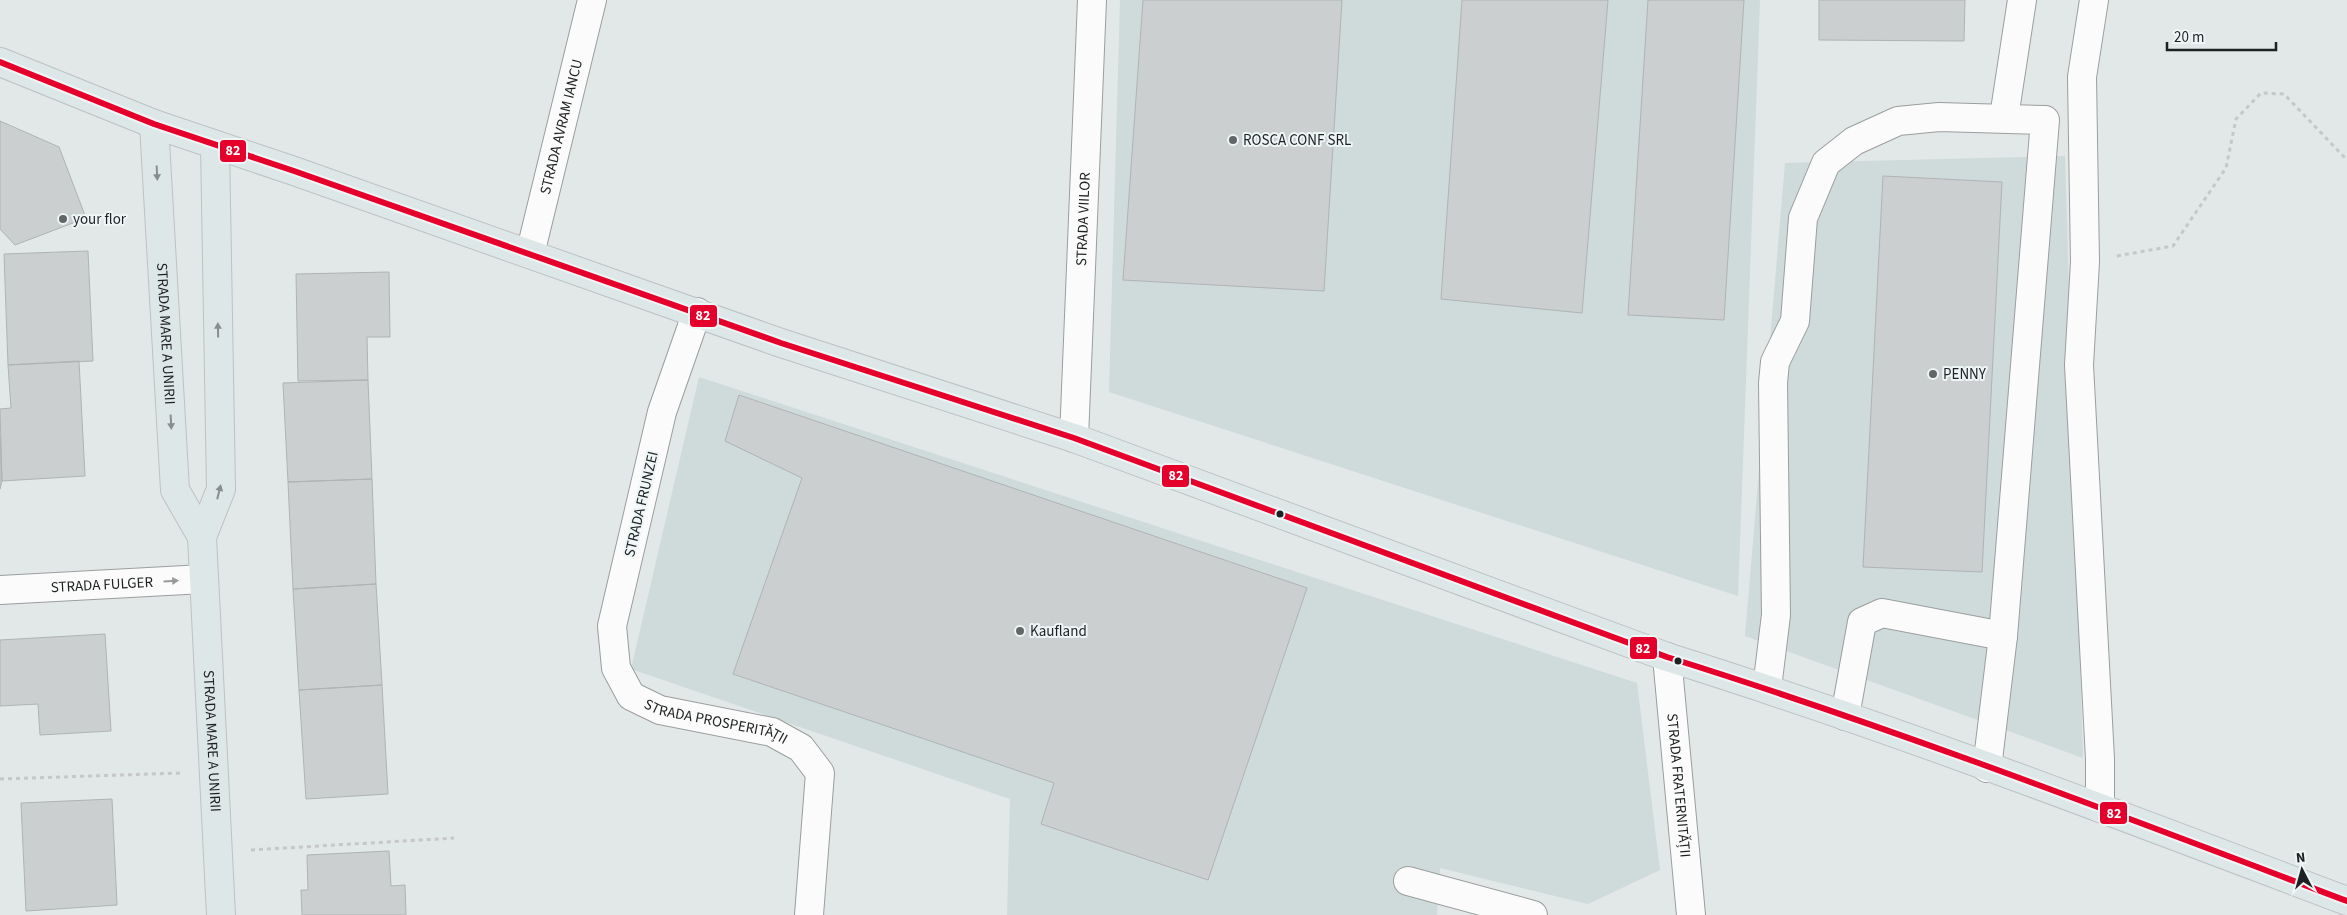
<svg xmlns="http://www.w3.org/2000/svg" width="2347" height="915" viewBox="0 0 2347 915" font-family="'Source Sans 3',sans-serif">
<rect width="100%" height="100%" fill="#e2e7e7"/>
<path fill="#cfdadb" d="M1120,0h640l-22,596 -629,-204z
M2065,156l18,602 -338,-122 40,-473z
M699,377l938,306 23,187 -72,34 -148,-36 -3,47h-430l3,-116 -379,-130z"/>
<path fill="#cccfcf" stroke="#afb3b3" d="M1143,0h199l-18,291 -201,-11z
M1462,0h146l-26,313 -141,-14z
M1648,0h96l-20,320 -96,-5z
M1819,0h146l-1,41 -145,-1z
M0,121l59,26 27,71 -71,27 -15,-16z
M1883,176l119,6 -20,390 -119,-5z
M88,251l5,110 -85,4 -4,-111z
M389,272l1,65h-23l1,43 -70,1 -2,-107z
M79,361l6,115 -83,5 -2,-72 11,-1 -3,-43z
M368,380l4,99 -84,3 -5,-99z
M739,395l568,193 -99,292 -167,-56 13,-41 -321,-109 69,-196 -77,-37z
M0,436l2,45 -2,8z
M372,479l4,105 -83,5 -5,-107z
M376,584l6,101 -83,5 -6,-101z
M105,634l6,97 -71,4 -2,-31 -38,2v-66z
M382,685l6,109 -82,5 -7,-109z
M112,799l5,106 -91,6 -5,-108z
M389,851l2,35 14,-1 1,30h-104l-1,-25h7l-1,-35z"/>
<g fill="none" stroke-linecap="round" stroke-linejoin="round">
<defs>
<g id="minor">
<path d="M2094,0l-12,77 3,185 -6,103 21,394v49"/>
<path d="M2004,117l18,-117"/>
<path id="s1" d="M530,254l62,-254"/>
<path id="s2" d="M697,312l-35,100 -50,214 4,42 15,28 29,14 112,22 29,16 19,25 -11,142"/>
<path id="s3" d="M1074,438l18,-438"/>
<path id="s4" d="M0,590l204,-11"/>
<path id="s5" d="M1667,657l24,258"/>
<path d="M1767,688l9,-73 -3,-232 2,-21 20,-41 8,-103 23,-55 28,-22 44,-20 41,-4 106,3 -42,516 -16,132"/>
<path d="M1845,716l17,-94 20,-9 121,23"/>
<path d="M1408,881l125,34"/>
</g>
<g id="major">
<path d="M0,62l154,62 140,47 487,172 293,95 593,219c230,72 455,159 680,244"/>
<path id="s6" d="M154,124l21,366 27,47"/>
<path id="s7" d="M215,145l6,344 -19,48 19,378"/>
</g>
</defs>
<use href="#minor" stroke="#9b9e9e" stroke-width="30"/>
<use href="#major" stroke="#bfc1c1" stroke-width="30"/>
<path stroke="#c6c7c7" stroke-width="3" stroke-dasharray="4 4" stroke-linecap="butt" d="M2117,256l56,-10 53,-78 10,-49 25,-26 23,1 63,66
M0,779l181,-6
M251,850l203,-12"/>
<use href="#minor" stroke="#fbfbfb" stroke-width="28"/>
<use href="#major" stroke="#dee7e8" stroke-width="28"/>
<defs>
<path id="bus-1" d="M0,62l154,62 140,47 487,172 293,95 593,219c230,72 455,159 680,244"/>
</defs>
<use href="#bus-1" stroke="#edf5f6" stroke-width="10"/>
<use href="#bus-1" stroke="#e4002b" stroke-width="6"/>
</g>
<defs><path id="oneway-solid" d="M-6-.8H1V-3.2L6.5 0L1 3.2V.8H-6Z" transform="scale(1.25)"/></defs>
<g fill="#888e8e">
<use href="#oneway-solid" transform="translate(157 173) rotate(87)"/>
<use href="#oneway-solid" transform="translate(218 330) rotate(-91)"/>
<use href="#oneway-solid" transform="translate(171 422) rotate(87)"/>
<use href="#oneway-solid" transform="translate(219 492) rotate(-76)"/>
</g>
<use fill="#989999" href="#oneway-solid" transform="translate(171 581) rotate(-3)"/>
<g fill="#636666" stroke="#edf5f6" stroke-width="2">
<circle cx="1233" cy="140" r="5"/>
<circle cx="63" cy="219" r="5"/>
<circle cx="1933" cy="374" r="5"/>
<circle cx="1020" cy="631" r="5"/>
</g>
<g fill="#1e2121" stroke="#edf5f6" stroke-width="2">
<circle cx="1280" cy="514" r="4.5"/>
<circle cx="1678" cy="661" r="4.5"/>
</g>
<g text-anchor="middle" stroke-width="4" stroke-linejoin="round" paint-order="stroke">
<g font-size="15" fill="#1e2121" stroke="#edf5f6">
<text dy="5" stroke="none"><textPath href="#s1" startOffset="131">STRADA AVRAM IANCU</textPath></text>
<text dy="5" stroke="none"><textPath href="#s3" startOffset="219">STRADA VIILOR</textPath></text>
<text dy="5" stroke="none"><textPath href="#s6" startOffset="210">STRADA MARE A UNIRII</textPath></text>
<text transform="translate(641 504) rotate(-77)" y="5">STRADA FRUNZEI</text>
<text dy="5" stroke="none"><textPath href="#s4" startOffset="102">STRADA FULGER</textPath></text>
<text dy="5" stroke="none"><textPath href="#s2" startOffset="489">STRADA PROSPERITĂȚII</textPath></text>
<text dy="5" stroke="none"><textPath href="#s7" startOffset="600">STRADA MARE A UNIRII</textPath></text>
<text dy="5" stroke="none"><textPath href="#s5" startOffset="129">STRADA FRATERNITĂȚII</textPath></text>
</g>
<g font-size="15" fill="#1e2121" stroke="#edf5f6" text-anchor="start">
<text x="1243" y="145">ROSCA CONF SRL</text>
<text x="73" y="224">your flor</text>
<text x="1943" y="379">PENNY</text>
<text x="1030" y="636">Kaufland</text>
</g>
</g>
<g stroke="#edf5f6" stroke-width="2">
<rect x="219" y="139" width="28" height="24" rx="5" fill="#e4002b"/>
<rect x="689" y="304" width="29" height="24" rx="5" fill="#e4002b"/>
<rect x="1161" y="464" width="29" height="24" rx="5" fill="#e4002b"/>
<rect x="1629" y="636" width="29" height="24" rx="5" fill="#e4002b"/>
<rect x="2099" y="801" width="29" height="24" rx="5" fill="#e4002b"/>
</g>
<g font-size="14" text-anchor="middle" font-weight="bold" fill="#fff">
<text x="233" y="155">82</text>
<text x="703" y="320">82</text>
<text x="1176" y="480">82</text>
<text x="1643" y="653">82</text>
<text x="2114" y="818">82</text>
</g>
<g transform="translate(2302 870) rotate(354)" stroke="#edf5f6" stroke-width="4" paint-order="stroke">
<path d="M0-4L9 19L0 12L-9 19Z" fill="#1e2121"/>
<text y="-8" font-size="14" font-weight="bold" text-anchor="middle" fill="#1e2121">N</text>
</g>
<path d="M2167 42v8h109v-8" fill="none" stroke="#1e2121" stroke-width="2.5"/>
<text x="2174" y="42" font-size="15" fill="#1e2121" stroke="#edf5f6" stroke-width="4" paint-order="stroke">20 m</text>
</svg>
